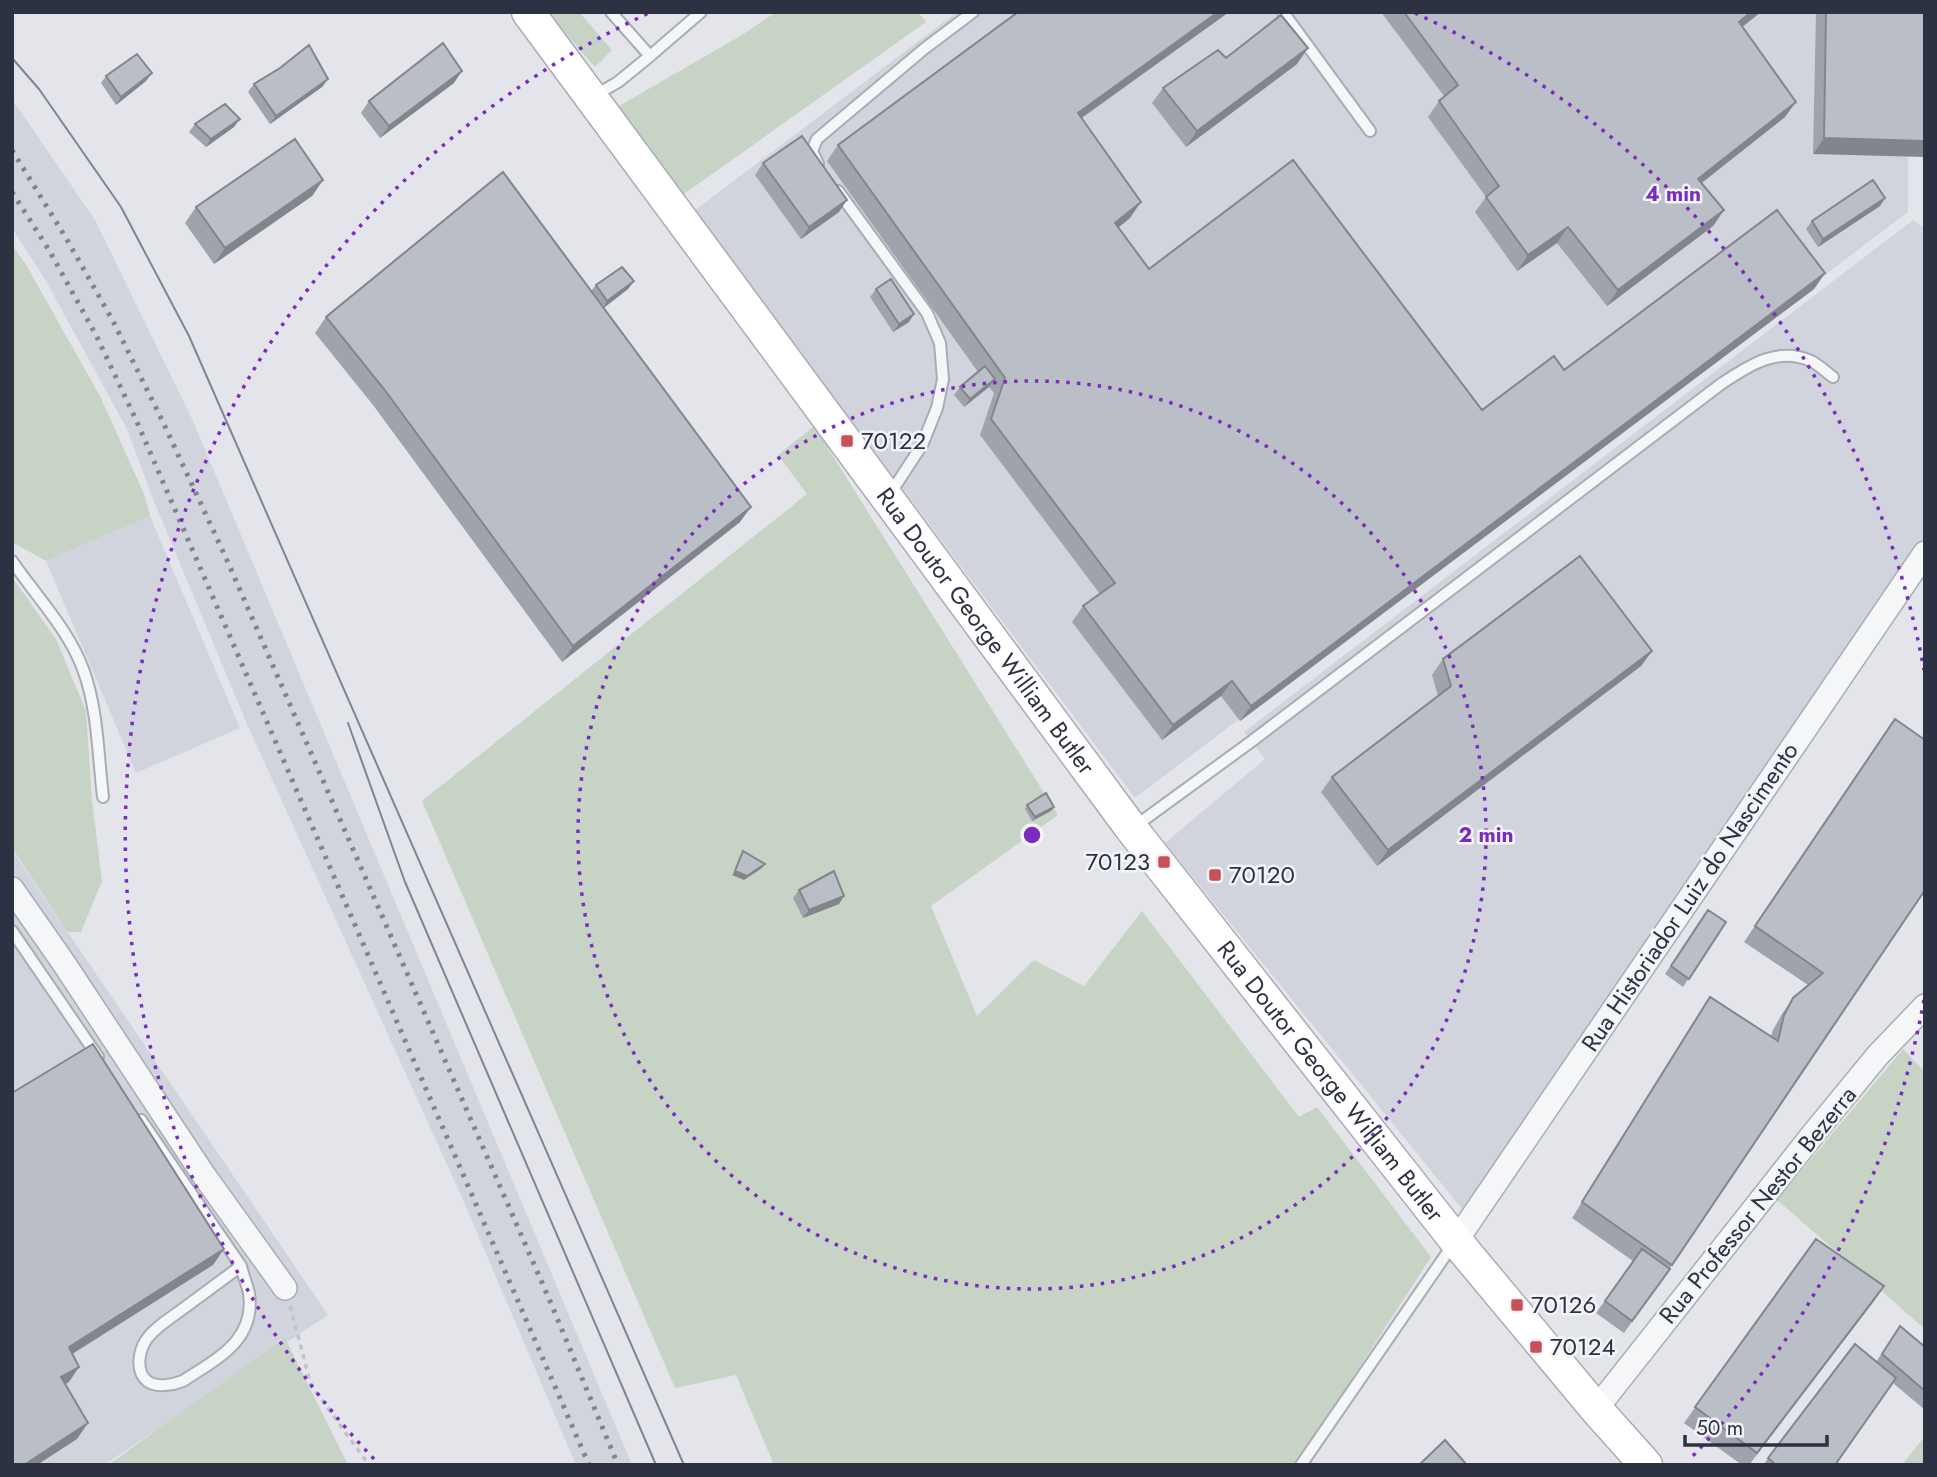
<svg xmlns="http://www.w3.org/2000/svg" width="1937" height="1477" viewBox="0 0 1937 1477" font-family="Jost,sans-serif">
<rect width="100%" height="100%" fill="#e3e5ea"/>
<path fill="#d1d4dc" d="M957,12h952l-1,200 -773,586 -441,-587z
M12,99l83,121 98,201 439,1044h-56l-112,-263 -217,-478 -94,-225 -26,-70 -81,-148 -34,-53z
M1913,220l12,9v310l-454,681 -306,-377 100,-84 -21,-27z
M150,516l90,212 -104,45 -90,-212z
M12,850l316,465 -224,150h-92z"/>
<path fill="#c7d3c4" d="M547,12h32l33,38 -17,17z
M776,12h142l8,10 -242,172 -65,-88 123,-71z
M12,245l13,18 75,133 44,98 6,22 -104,45 -34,-19z
M814,426l244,389 -127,91 46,110 57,-56 50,26 58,-75 157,206 18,-10 114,150 -135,208h-522l-38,-90 -61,13 -253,-587 385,-307 -29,-39z
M12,577l44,62 30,72 6,89 10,81 -21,51h-13l-56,-84z
M1903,1049l22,23v257l-148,-129z
M285,1338l63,127h-240z
M1925,1436v29h-23z"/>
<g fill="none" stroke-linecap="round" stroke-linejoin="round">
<defs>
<path id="lane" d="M611,12l39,44 51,-44
M1283,12l87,119
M594,96l24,-14 32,-26
M818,164l-6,-13 5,-12 107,-90 49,-37
M838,191l89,122 13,30 3,36 -6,29 -15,37 -32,49
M12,561c24,35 56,68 71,108 15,40 15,87 20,128
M1134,827l118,-86 469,-357c27,-18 56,-38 90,-23 8,4 15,11 22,16
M12,931l86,126
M141,1120l100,146c2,9 6,18 8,27 7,48 -33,66 -66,88 -10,4 -27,7 -36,0 -12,-10 -8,-30 -1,-41 9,-13 25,-22 38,-32 19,-14 38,-28 57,-42
M1301,1465l153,-222"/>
<path id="street" d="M12,889l53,76 138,209 82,114
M1456,1241l469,-688
M1596,1409l218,-276 64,-78 47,-49"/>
<g id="secondary">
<path id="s1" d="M528,12l603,816 325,413 140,168 50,56"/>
</g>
</defs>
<use href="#lane" stroke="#a8acb4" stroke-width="14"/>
<use href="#street" stroke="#a8acb4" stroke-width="26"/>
<use href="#secondary" stroke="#a8acb4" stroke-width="35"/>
<path stroke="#c1c3c8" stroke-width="3.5" stroke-dasharray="5 5" stroke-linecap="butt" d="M290,1306l21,79 58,80"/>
<use href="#lane" stroke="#f5f6f8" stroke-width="10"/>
<use href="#street" stroke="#f5f6f8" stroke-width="23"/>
<use href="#secondary" stroke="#fff" stroke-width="32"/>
<path stroke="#7d8493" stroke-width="2" d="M12,58l27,31 82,118 68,129 495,1129
M348,723l57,159 251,583"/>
<path stroke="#7d8493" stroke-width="5" stroke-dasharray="3.5 7" stroke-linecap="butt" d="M12,150l54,88 47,83 49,99 64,138 324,743 68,164
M12,192l37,58 47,85 41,87 452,1043"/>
</g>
<path fill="#a0a3ab" d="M1018,12h211l-147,106 48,100 -12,10 31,41 333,141 82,-40 261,-97 -11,16 -574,432 -19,-25 -59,44 -90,-118 11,-16 17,-12 -120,-159 14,-42 -5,-6 -25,20 -10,-12 6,-8 18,-15 -151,-211 11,-16z
M1381,12h380l-19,15 43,90 -83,66 22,27 -11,16 -106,80 -50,-63 -40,28 -42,-59 11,-15 -58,-80 11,-16 5,-5z
M1816,12h109l-112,142z
M1297,64l-111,83 -34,-44 11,-15z
M106,76l40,5 -30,24 -15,-22z
M328,79l-6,8 -52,37 -22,-32 6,-8z
M454,83l-74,55 -19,-25 8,-12z
M195,124l39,3 -28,20 -17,-15z
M763,163l76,49 -38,27 -46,-64z
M323,180l-11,16 -98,68 -29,-41 11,-16z
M1885,198l-5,8 -62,41 -12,-18 6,-8z
M634,281l-6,8 -24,19 136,214 -178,140 -189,-257 -58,-72 11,-16 265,-26 5,-6z
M876,289l33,33 -16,10 -23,-35z
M1652,651l-11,15 -264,200 -56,-74 11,-15 106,-81 -6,-21 11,-16z
M1895,719l30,171 -253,375 -48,68 -28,-20 37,-52 -61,-43 127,-205 11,-16 61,39 2,-6 9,-16 11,-16 15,-13 -64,-43z
M1027,805l27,2 -3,4 -19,10 -7,-12z
M799,890l45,6 -5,8 -36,14 -10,-20z
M1708,910l18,12 -43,65 -18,-13z
M1816,1239l58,62 -125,164h-7l-58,-42z
M1900,1326l25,21v63l-32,-27 -58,82h-72l92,-121 21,18z"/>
<path fill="#82858b" d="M1218,12h11l-162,116 11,-15z
M1751,12h10l-33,26 11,-16z
M1308,48l-11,16 -111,83 11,-16z
M462,71l-8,12 -74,55 9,-12z
M152,73l-6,8 -30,24 5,-8z
M328,79l-6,8 -52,37 6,-8z
M1796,102l-11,15 -98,77 11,-15z
M240,119l-6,8 -28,20 5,-8z
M1824,138l101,3v16l-112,-3z
M323,180l-11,16 -98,68 11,-16z
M1885,198l-5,8 -62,41 5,-8z
M847,200l-8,12 -38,27 8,-12z
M1141,202l-11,16 -26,21 11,-16z
M1724,210l-11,16 -106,80 11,-16z
M1568,227l-11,16 -40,28 11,-16z
M1825,273l-11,16 -574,432 11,-15z
M634,281l-6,8 -26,20 5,-8z
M914,314l-5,8 -16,10 6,-8z
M995,379l-6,8 -25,20 6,-8z
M751,507l-11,15 -178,140 11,-16z
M1652,651l-11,15 -264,200 11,-16z
M1232,681l-11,15 -59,44 11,-15z
M1054,807l-3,4 -19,10 3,-4z
M765,864l-3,4 -18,12 -12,-5 3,-4z
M844,896l-5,8 -36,14 6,-8z
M224,1249l-11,16 -155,98 11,-16z
M1884,1286l-10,15 -126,164 9,-12z
M79,1367l-10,15 -18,11 10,-16z
M88,1423l-11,16 -40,26h-13z"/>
<path fill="#babec7" stroke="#82858b" stroke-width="2" d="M1018,12h200l-140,101 63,89 -26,21 34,46 144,-109 189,250 72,-54 10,14 213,-160 48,63 -574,433 -19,-25 -59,44 -90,-119 32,-23 -124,-164 14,-41 -167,-233z
M1404,12h347l-12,10 57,80 -98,77 26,31 -106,80 -50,-63 -40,28 -42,-58 13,-11 -60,-85 19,-16z
M1826,12h99v129l-101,-3z
M1281,15l27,33 -111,83 -34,-43 55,-38 8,8z
M443,43l19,28 -73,55 -20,-25z
M309,45l19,34 -52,37 -22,-32 26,-16z
M137,54l15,19 -31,24 -15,-21z
M225,104l15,15 -29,20 -16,-15z
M802,136l45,64 -38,27 -46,-64z
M295,139l28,41 -98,68 -29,-41z
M503,172l248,335 -178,139 -189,-257 -58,-72z
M1873,180l12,18 -62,41 -11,-18z
M622,267l12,14 -27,20 -11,-16z
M891,279l23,35 -15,10 -23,-35z
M985,366l10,13 -25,20 -10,-12z
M1580,556l72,95 -264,199 -56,-73 119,-91 -8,-27z
M1895,719l30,21v150l-253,375 -90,-63 128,-205 68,44 6,-26 9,-17 30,-25 -68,-47z
M1046,793l8,14 -19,10 -8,-12z
M743,851l22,13 -18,12 -12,-5z
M834,871l10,25 -35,14 -10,-20z
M1708,910l18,12 -37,57 -18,-13z
M93,1044l131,205 -155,98 10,20 -18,10 27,46 -64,42h-12v-372z
M1816,1239l68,47 -127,167 -62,-46z
M1642,1249l28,20 -38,52 -27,-20z
M1900,1326l25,21v44l-43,-37z
M1855,1344l41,34 -61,87h-59l-8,-7z
M1445,1440l22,25h-48z"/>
<g fill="none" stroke="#7b2cbf" stroke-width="3.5" stroke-dasharray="3.5 7">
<circle cx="1032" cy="835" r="454"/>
<path d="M1924 1000A907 907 0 0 1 1690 1459M374 1459A907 907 0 0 1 649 13M1415 13A907 907 0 0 1 1924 670"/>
</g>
<g fill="#c75059" stroke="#f2f4f7" stroke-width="2.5">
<rect x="840" y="434" width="14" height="14" rx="3.5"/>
<rect x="1157" y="855" width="14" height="14" rx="3.5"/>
<rect x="1208" y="868" width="14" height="14" rx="3.5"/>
<rect x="1510" y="1298" width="14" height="14" rx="3.5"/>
<rect x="1529" y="1340" width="14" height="14" rx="3.5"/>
</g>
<g text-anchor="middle" stroke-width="5" stroke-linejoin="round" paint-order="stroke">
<g font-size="24" fill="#2c3241" stroke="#f2f4f7" text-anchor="start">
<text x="861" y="449">70122</text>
<text x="1150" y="870" text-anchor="end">70123</text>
<text x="1229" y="883">70120</text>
<text x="1531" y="1313">70126</text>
<text x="1550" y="1355">70124</text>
</g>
<g font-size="24" fill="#2c3241" stroke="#f2f4f7">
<text dy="8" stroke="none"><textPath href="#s1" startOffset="770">Rua Doutor George William Butler</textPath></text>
<text transform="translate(1690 897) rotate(-56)" y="8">Rua Historiador Luiz do Nascimento</text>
<text dy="8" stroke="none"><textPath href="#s1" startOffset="1337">Rua Doutor George William Butler</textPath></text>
<text transform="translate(1758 1205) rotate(-51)" y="8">Rua Professor Nestor Bezerra</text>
</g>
</g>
<circle cx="1032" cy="835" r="10" fill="#7b2cbf" stroke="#f2f4f7" stroke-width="3.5"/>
<g font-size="21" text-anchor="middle" font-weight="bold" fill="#7b2cbf" stroke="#f2f4f7" stroke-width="5" stroke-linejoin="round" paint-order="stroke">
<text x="1673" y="201">4 min</text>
<text x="1486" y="842">2 min</text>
</g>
<rect width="1937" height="1477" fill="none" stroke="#2c3241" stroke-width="28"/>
<path d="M1685 1435v10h142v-10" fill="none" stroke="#2c3241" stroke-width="3.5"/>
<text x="1696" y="1435" font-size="21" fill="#2c3241" stroke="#f2f4f7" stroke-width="5" paint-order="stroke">50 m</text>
</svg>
